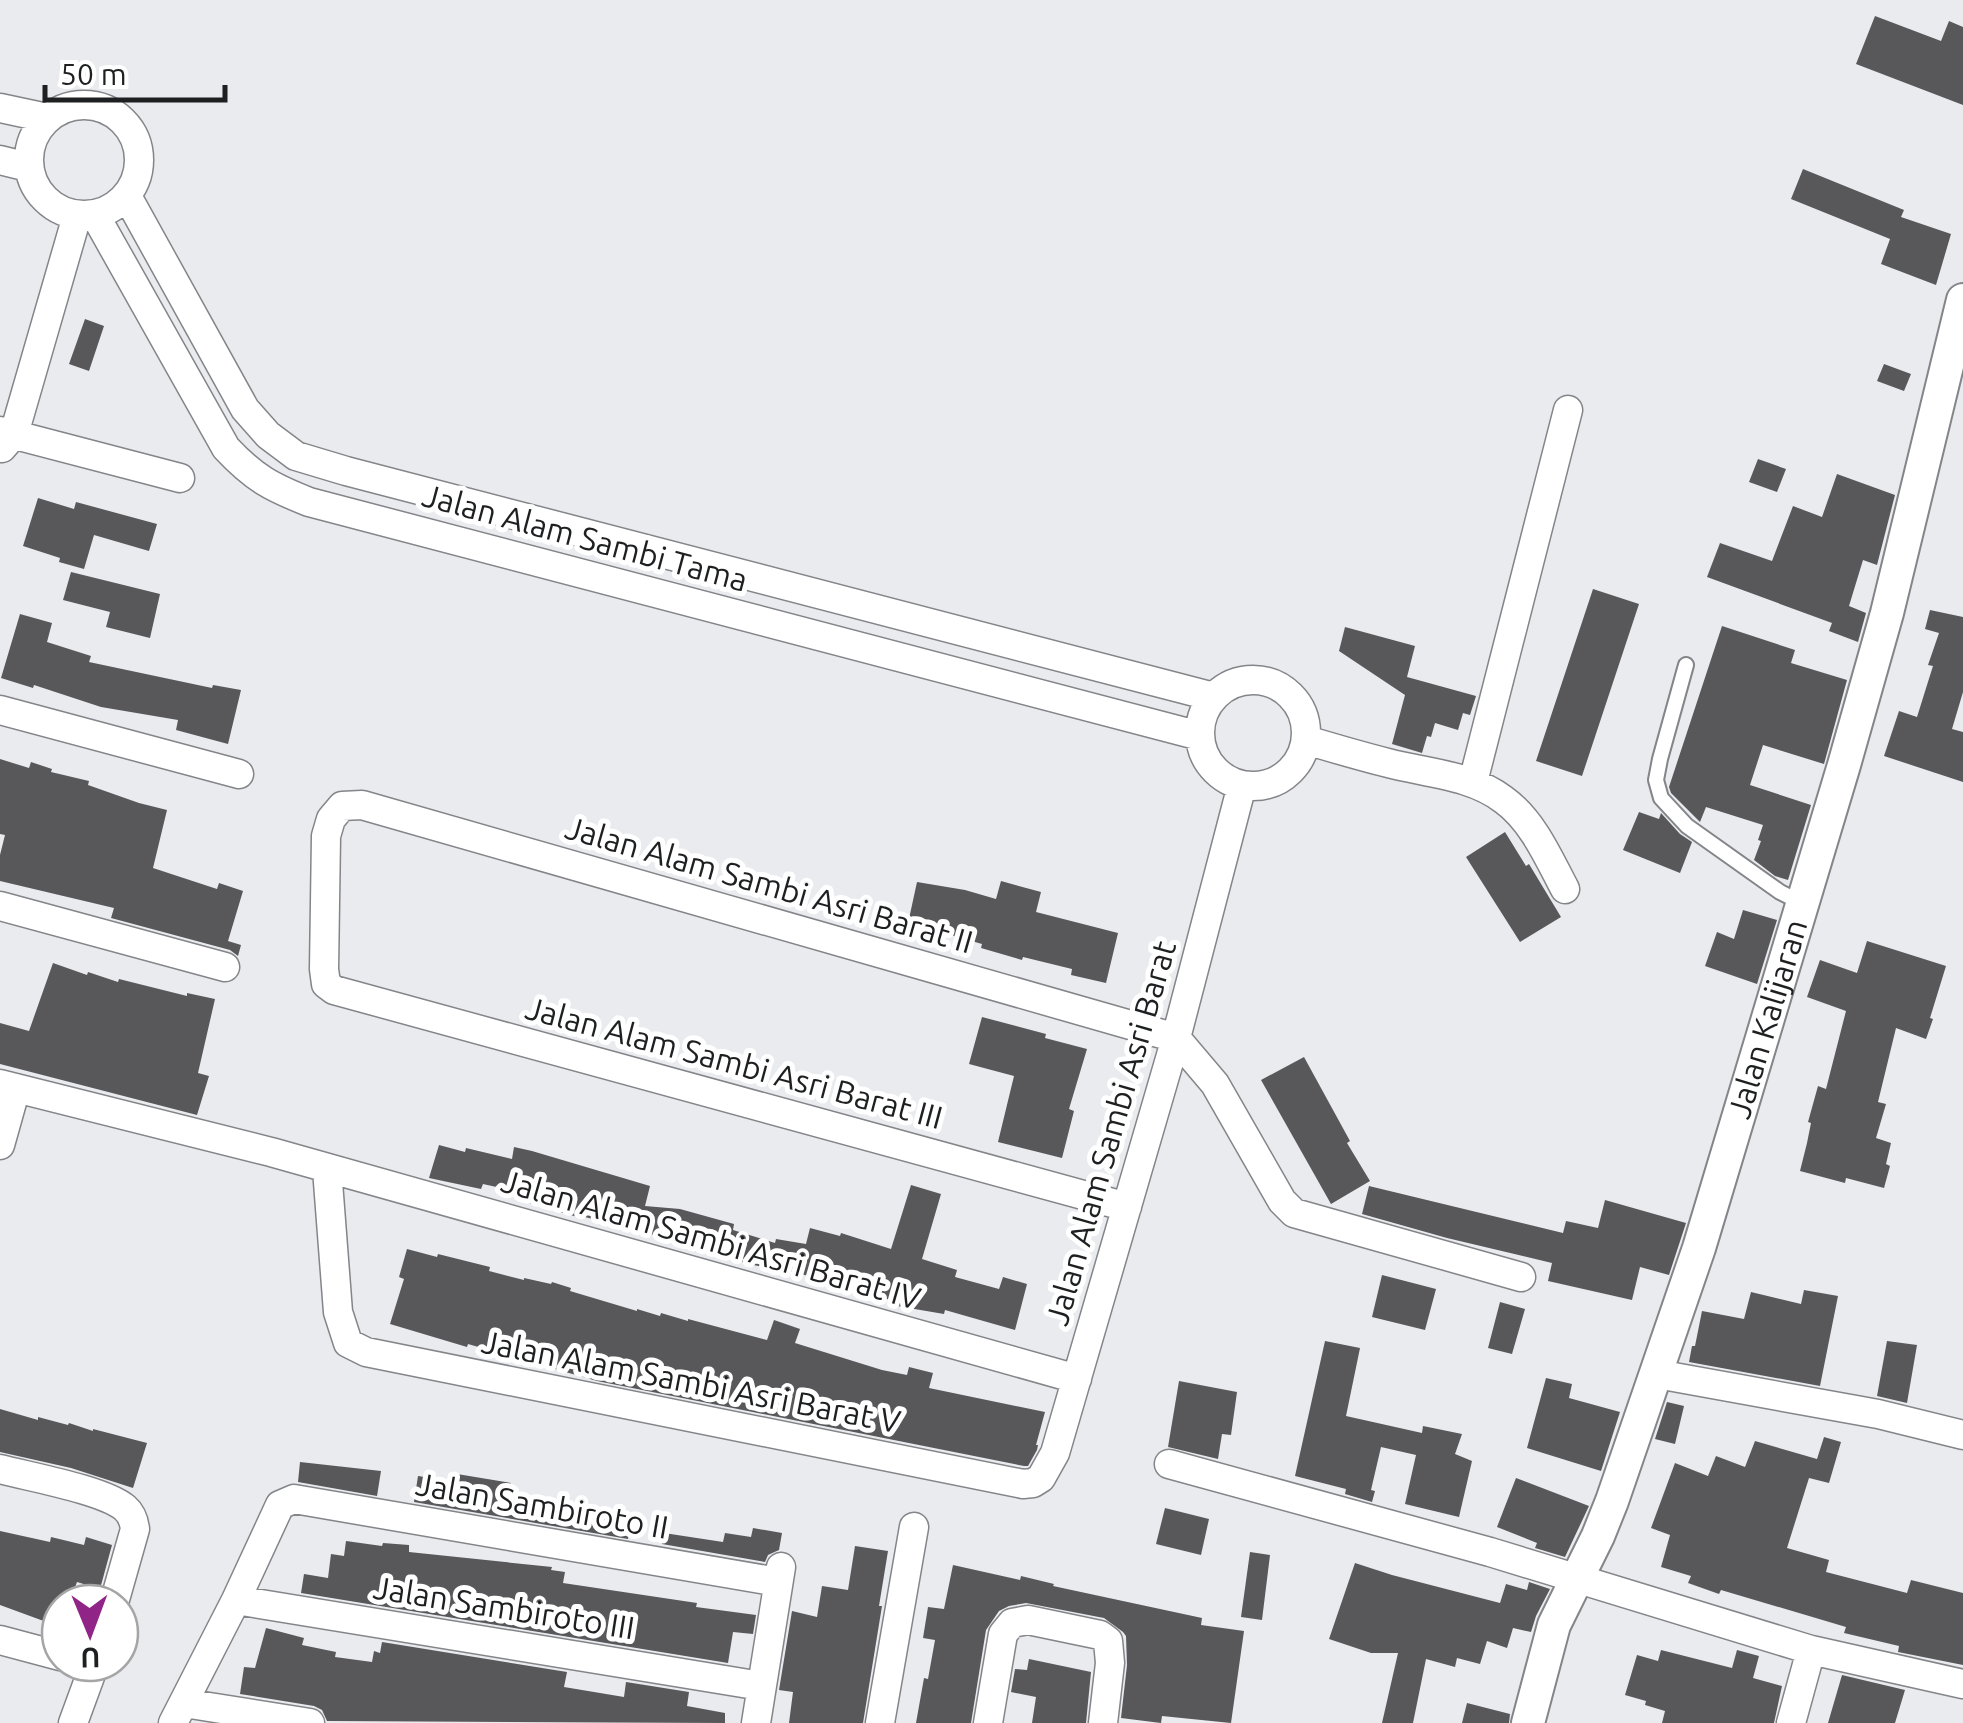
<svg xmlns="http://www.w3.org/2000/svg" width="1963" height="1723" viewBox="0 0 1963 1723" font-family="Ubuntu,sans-serif">
<rect width="100%" height="100%" fill="#e9ebef"/>
<path fill="#58585b" d="M1875,16l66,25 8,-20 14,6v78l-107,-41z
M1803,169l101,41 -3,7 50,17 -15,51 -55,-21 9,-25 -99,-40z
M85,319l19,7 -15,45 -20,-7z
M1884,364l27,10 -7,17 -27,-10z
M1758,459l28,10 -9,23 -28,-10z
M1837,474l58,21 -18,70 -14,-5 -14,46 17,7 -8,29 -29,-11 3,-8 -125,-46 13,-34 52,18 21,-55 29,11z
M38,498l36,11 2,-7 81,22 -8,27 -55,-16 -10,34 -25,-7 1,-4 -37,-12z
M71,572l89,22 -10,44 -44,-11 4,-15 -47,-12z
M1593,589l46,15 -57,172 -46,-15z
M1930,610l33,7v75l-11,37 11,3v50l-79,-26 15,-45 18,6 10,-32 6,-19 -5,-1 11,-32 -14,-4z
M20,614l32,9 -5,19 44,14 -2,6 123,26 1,-3 28,5 -13,54 -52,-14 2,-10 -77,-13 -67,-22 -1,3 -32,-10z
M1722,626l73,24 -4,13 56,17 -23,84 -61,-19 -13,40 61,20 -23,75 -13,-4 -21,-16 7,-19 -3,-1 5,-15 -57,-18 -6,15 -29,-29 -2,-6z
M1345,627l70,19 -8,31 69,19 -6,19 -7,-2 -5,17 -23,-7 -4,14 -4,-1 -5,17 -30,-9 13,-49 -66,-44z
M0,759l29,9 2,-6 21,7 -1,3 38,9 -1,4 51,18 28,7 -14,58 64,21 2,-6 24,8 -15,50 13,4 -3,11 -8,-6 -119,-32 3,-10 -114,-27v-26l5,-20 -5,-1z
M1639,812l20,7 2,-6 19,21 12,8 -12,31 -57,-23z
M1505,832l21,34 3,-2 32,53 -41,25 -54,-85z
M1001,881l40,11 -5,20 82,21 -12,50 -35,-8 1,-6 -49,-12 -1,3 -41,-12 1,-4 -42,-12 -1,3 -32,-7 10,-46 48,8 31,9z
M1743,910l34,10 -20,64 -52,-18 12,-34 17,7z
M1867,941l79,25 -16,52 3,1 -7,20 -30,-11 -18,74 8,2 -10,34 15,5 -5,21 4,2 -6,22 -38,-10 -1,5 -45,-12 7,-28 4,-20 -3,-1 10,-36 8,3 20,-78 -39,-14 13,-37 37,13z
M53,963l34,12 1,-3 30,10 1,-3 68,17v-3l28,6 -17,74 11,3 -12,39 -197,-51v-41l29,8z
M982,1017l64,17 -1,4 42,11 -18,60 5,2 -12,47 -64,-16 16,-66 -45,-12z
M1304,1057l46,84 -3,2 23,38 -39,23 -70,-124z
M439,1145l26,7 1,-4 46,11 2,-12 18,4 118,35 -5,20 35,3 54,15 -1,6 42,13 1,-4 30,5 4,-16 30,8 1,-3 50,16 20,-64 30,9 -19,65 35,11 -2,7 44,12 4,-12 24,7 -12,46 -70,-20 -1,4 -53,-9 1,-4 -32,-13 -1,3 -61,-18 -45,-8 -11,-3 1,-5 -54,-10 -42,-14 -66,-17v2l-55,-16 2,-8 -45,-10 -2,5 -52,-11z
M1369,1186l194,47 3,-12 32,7 7,-28 81,23 -17,52 -29,-8 -8,33 -84,-19 4,-18 -105,-25 -85,-24z
M407,1249l30,8 1,-3 52,13 -1,4 35,9v-2l27,6 1,-2 19,6 -1,3 67,20v-2l23,7 1,-3 27,8v-2l79,21 7,-20 26,9 -5,14 87,27 25,5 2,-8 24,6 -4,15 116,24 -9,33h2l-1,5 -9,16h-4l-427,-85 -129,-37 -1,3 -77,-23 14,-45 -5,-2z
M1382,1275l54,14 -11,41 -53,-13z
M1804,1290l34,6 -18,90 -131,-24 3,-16h3l7,-35 42,8 7,-27 50,12z
M1500,1302l25,7 -13,45 -24,-6z
M1325,1341l35,7 -14,68 76,17 1,-7 39,8 -7,20 17,7 -13,56 -54,-13 11,-49 -35,-8 -10,43 4,1 -3,11 -27,-8 1,-5 -51,-13z
M1887,1341l30,4 -10,58 -30,-7z
M1546,1378l26,6 -3,14 51,14 -19,59 -74,-23z
M1179,1381l58,11 -6,43 -9,-1 -4,25 -50,-12z
M1667,1402l17,4 -9,38 -20,-5z
M0,1409l38,11v-3l30,8 1,-2 24,8v-2l54,14 -14,45 -62,-20 -71,-16z
M1824,1437l17,5 -12,41 -20,-5 -22,70 42,12 -3,12 81,21 4,-13 52,13v72l-65,-13 1,-6 -55,-13 2,-6 -125,-37 -2,4 -31,-11 3,-7 -30,-9 9,-32 -19,-7 24,-65 33,13 8,-20 29,11 10,-26 62,18z
M300,1462l81,9 -4,25 -79,-14z
M451,1473l60,10 -1,9 54,13 -1,5 70,8 -5,21 -214,-37 4,-26 32,5z
M1516,1478l73,28 -24,51 -30,-9 2,-5 -40,-16z
M1165,1508l44,11 -8,36 -45,-11z
M753,1528l29,5 -3,17 -11,5 -3,7 -103,-18 2,-11 59,9 2,-9 26,4z
M0,1531l50,11 1,-5 33,8 2,-8 26,8 -12,44 -23,-7 -8,21h-9v24l-60,-22z
M346,1541l36,5 1,-3 26,2v7l143,15 -1,3 14,2 -2,11 134,20 -1,4 60,8 -3,19 -20,-2 -5,31 -427,-70 3,-19 24,4 3,-24 13,2z
M855,1546l33,5 -9,55h3l-19,117h-74l4,-31 -14,-2 13,-79 25,6 5,-31 26,4z
M1250,1552l20,3 -8,65 -21,-3z
M1355,1563l37,12 108,28 6,-19 21,6 2,-8 21,7 -14,27 -5,16 -18,-4 -6,20 -20,-7 -7,23 -23,-6 -2,9 -29,-8 -13,64h-31l16,-70h-27l-42,-14z
M953,1565l67,15 1,-4 33,8 -1,2 149,32 -1,7 43,6 -13,92 -69,-7 -1,7 -40,-5 6,-53 -1,-29 -3,-4 -19,-14 -78,-15 -17,3 -10,5 -13,19 -15,93h-55l8,-45 4,1 7,-39 -12,-2 5,-31 16,2z
M266,1628l38,10 -2,7 34,7 -1,5 37,5 2,-11 6,2 2,-11 185,30 -3,15 60,10 2,-15 63,10 -2,14 38,7v10l-398,-2 -5,-11 -8,-4 -74,-12 4,-27 11,1z
M1661,1650l71,18 5,-18 22,6 -6,22 29,8 -8,37h-112l3,-12 -20,-6 1,-4 -21,-6 12,-40 21,6z
M1029,1659l62,13 -5,51h-54l4,-26 -25,-5 4,-23 12,1z
M1842,1675l63,15 -10,33h-67z
M1467,1703l43,11 -1,9h-47z"/>
<g fill="none" stroke-linecap="round" stroke-linejoin="round">
<defs>
<path id="service" d="M1686,665l-26,94 -4,21 5,18 26,28 93,66 22,11"/>
<path id="minor" d="M29 160a55 55 0 1 1 110 0a55 55 0 1 1-110 0Z
M0,108l47,10
M0,160l28,7
M127,196l118,213 23,26 28,21 50,15 868,226
M95,215l131,233c28,30 45,39 83,54l891,234
M0,431l180,47
M2,448l12,-14 63,-218
M1200 733a53 53 0 1 1 106 0a53 53 0 1 1-106 0Z
M0,710l239,64
M1306,740c27,8 54,16 82,23 38,10 84,12 116,37 29,21 45,59 61,89
M1473,782l95,-372
M0,906l225,61
M0,1084l271,68 806,227
M0,1145l16,-57
M327,1169l11,143 10,31 18,9 657,132 10,-1 8,-5 14,-25 121,-415 66,-253
M1127,1207l-793,-217 -8,-6 -2,-15 2,-133 5,-17 11,-13 20,-1 814,233 39,46 67,117 12,12 227,64
M1657,1374l221,40 85,21
M1169,1464l321,88 321,98 152,34
M0,1469c30,8 104,21 125,39 7,6 9,13 10,21l-21,74
M236,1600l525,86
M0,1640l60,16
M184,1703l126,20
M73,1723l22,-60
M173,1723l63,-123 44,-95 14,-6 484,83
M756,1723l25,-156
M880,1723l34,-196
M988,1723l15,-89 9,-11 16,-3 72,15 8,6 2,22 -7,60
M1791,1723l20,-73"/>
<g id="tertiary">
<path id="s1" d="M1528,1723l26,-98 44,-89 14,-35 87,-253 145,-483 43,-152 76,-313"/>
</g>
</defs>
<use href="#service" stroke="#838589" stroke-width="18"/>
<use href="#minor" stroke="#838589" stroke-width="31"/>
<use href="#tertiary" stroke="#838589" stroke-width="36"/>
<use href="#service" stroke="#fff" stroke-width="14"/>
<use href="#minor" stroke="#fff" stroke-width="28"/>
<use href="#tertiary" stroke="#fff" stroke-width="32"/>
</g>
<g text-anchor="middle" stroke-width="10" stroke-linejoin="round" paint-order="stroke">
<g font-size="32" fill="#1e1f20" stroke="#fff">
<text transform="translate(585 538) rotate(15)" y="11">Jalan Alam Sambi Tama</text>
<text transform="translate(769 885) rotate(16)" y="11">Jalan Alam Sambi Asri Barat II</text>
<text dy="11" stroke="none"><textPath href="#s1" startOffset="745">Jalan Kalijaran</textPath></text>
<text transform="translate(734 1063) rotate(15)" y="11">Jalan Alam Sambi Asri Barat III</text>
<text transform="translate(1111 1133) rotate(-74)" y="11">Jalan Alam Sambi Asri Barat</text>
<text transform="translate(711 1240) rotate(16)" y="11">Jalan Alam Sambi Asri Barat IV</text>
<text transform="translate(691 1382) rotate(11)" y="11">Jalan Alam Sambi Asri Barat V</text>
<text transform="translate(542 1506) rotate(10)" y="11">Jalan Sambiroto II</text>
<text transform="translate(504 1608) rotate(9)" y="11">Jalan Sambiroto III</text>
</g>
</g>
<g transform="translate(90 1633) rotate(179)"><circle r="48" fill="#ffffff" stroke="#a5a5a6" stroke-width="2.5"/>
<path d="M0-8L18 38L0 25L-18 38Z" fill="#912487"/>
<text y="-15" font-size="28" font-weight="bold" text-anchor="middle" fill="#1e1f20">U</text>
</g>
<path d="M45 85v15h180v-15" fill="none" stroke="#1e1f20" stroke-width="5"/>
<text x="60" y="85" font-size="30" fill="#1e1f20" stroke="#ffffff" stroke-width="8" paint-order="stroke">50 m</text>
</svg>
